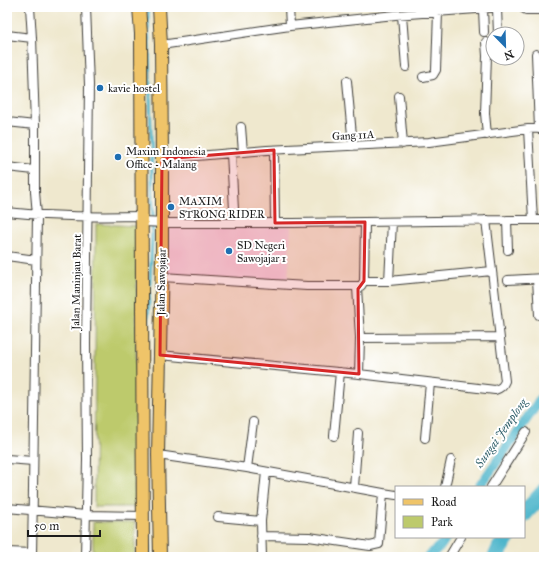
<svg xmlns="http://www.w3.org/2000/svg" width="551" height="564" viewBox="0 0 551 564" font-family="'IM FELL Great Primer',serif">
<rect width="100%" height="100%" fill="#fff"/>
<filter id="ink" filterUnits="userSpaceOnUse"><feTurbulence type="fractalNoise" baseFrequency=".025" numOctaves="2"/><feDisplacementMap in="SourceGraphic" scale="8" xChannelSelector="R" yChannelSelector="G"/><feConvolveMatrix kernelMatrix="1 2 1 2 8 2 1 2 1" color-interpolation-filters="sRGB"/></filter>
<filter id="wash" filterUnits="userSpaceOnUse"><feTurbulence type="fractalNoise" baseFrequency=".012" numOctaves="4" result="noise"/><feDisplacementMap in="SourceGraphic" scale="16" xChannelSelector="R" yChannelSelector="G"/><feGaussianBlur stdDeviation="0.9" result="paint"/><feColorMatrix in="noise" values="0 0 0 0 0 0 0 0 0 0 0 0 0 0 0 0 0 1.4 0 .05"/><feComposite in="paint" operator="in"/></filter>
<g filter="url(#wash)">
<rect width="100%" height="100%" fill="#efe8ce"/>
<path fill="#f2cfe2" d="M168,226h123l-3,56 -121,-5z"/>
<path fill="#bdca6c" stroke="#6c7344" d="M96,224l41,2 -2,281h-41z
M93,522h42v35h-42z"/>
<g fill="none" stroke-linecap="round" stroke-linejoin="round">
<path stroke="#4db5cb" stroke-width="3" d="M148,323l5,-105 -5,-211
M149,537v20"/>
<path stroke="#4db5cb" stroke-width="10" d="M479,487l65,-93
M428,557l13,-12 5,-8"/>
<path stroke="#4db5cb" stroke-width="17" d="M524,514l20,-22
M496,557l4,-9 8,-11"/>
</g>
</g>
<g filter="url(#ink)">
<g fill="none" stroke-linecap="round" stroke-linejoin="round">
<defs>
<path id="street" d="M30,7l2,31 3,87v67l2,23 -5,342
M289,7l1,19
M521,7l5,3h18
M497,8l1,26
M483,9l1,23
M402,15l4,52
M7,35l25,3
M486,42l1,14 -2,57 2,22
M161,45l129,-19 105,-11 109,-8
M536,54l3,75
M423,77l10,-2 3,-5 2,-58
M347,81l6,65
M399,96l4,48
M7,122l28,3
M241,127l2,25
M528,129l5,91
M274,150l1,73
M231,153l3,57
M162,159l105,-9 162,-8 99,-13 16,-1
M7,167l27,3
M7,212c45,5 90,5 135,4
M507,220l1,30
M142,222l25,1h126l214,-3h37
M7,256l29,4
M162,277l145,9h54l3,-5 1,-59
M537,279l2,36h5
M508,280l36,-2
M364,281h25l103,-10
M389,281l3,-59
M357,287l3,51 -1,36
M360,338l139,-1
M544,346v-31
M160,355l199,19 136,16c6,-2 8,-4 10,-9l-19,-161
M334,436l6,-64
M425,438l5,-55
M158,455l89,13 136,25 -4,51 -9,2 -61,-9 -48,-1
M7,459l26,2
M247,468l6,-46
M354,487l4,-54
M445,487l6,-27
M491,487l35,-55
M383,493l13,2
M7,508l79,7 57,1
M218,517l43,4
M7,552l25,1
M85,557l2,-97 -1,-116 3,-259 -3,-78
M262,557l-1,-36 5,-49
M449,557l12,-20"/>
<path id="primary" d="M139,7l2,27 2,523
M159,7l2,38 1,114v94l-4,202 2,102"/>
</defs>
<use href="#street" stroke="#3c3b37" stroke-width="10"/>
<use href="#primary" stroke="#3c3b37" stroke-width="14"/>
<use href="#street" stroke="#fff" stroke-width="8"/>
<use href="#primary" stroke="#efc469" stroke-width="12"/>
</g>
</g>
<path fill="#d62828" fill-opacity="0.2" stroke="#d62828" stroke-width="3" stroke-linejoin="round" d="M274,150l1,73 90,-1 -1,59 -6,8 1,85 -199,-19 2,-196z"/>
<g fill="#1f6fb2" stroke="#fff" stroke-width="1.5">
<circle cx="100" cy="88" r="4"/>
<circle cx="118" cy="157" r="4"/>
<circle cx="171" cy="207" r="4"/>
<circle cx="229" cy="251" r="4"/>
</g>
<g text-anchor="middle" stroke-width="4" stroke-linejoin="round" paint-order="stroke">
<g font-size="11" fill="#1c1c1c" stroke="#fff" text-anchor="start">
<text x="108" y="92">kavie hostel</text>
<text x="126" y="155">Maxim Indonesia<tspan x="126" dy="13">Office - Malang</tspan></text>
<text x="179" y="205">MAXIM<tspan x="179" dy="13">STRONG RIDER</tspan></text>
<text x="237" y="249">SD Negeri<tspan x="237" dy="13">Sawojajar 1</tspan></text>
</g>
<g font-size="11" fill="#1c1c1c" stroke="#fff">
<text transform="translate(353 135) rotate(-3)" y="4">Gang 11A</text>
<text transform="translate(76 282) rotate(-89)" y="4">Jalan Maninjau Barat</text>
<text transform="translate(161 282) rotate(-89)" y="4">Jalan Sawojajar</text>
</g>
<g font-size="12" font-style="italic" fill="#32616b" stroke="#fff">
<text transform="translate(501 433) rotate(-55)" y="4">Sungai Jemplong</text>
</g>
</g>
<rect width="551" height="564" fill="none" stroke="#fff" stroke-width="24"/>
<rect x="395" y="486" width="130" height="52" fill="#ffffff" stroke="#a4a4a4"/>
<rect x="403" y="499" width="20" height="6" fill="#efc469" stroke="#a4a4a4"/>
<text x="431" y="506" font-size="12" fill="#1c1c1c">Road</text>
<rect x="403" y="516" width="20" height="12" fill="#bdca6c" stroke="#a4a4a4"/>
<text x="431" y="526" font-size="12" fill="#1c1c1c">Park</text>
<g transform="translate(505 46) rotate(157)"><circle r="19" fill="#ffffff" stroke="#a4a4a4"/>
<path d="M0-3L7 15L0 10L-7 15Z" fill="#1f6fb2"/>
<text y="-6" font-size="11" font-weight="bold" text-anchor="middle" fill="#1c1c1c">N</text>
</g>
<path d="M28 530v6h72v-6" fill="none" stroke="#1c1c1c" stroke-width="2"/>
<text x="34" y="530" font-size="12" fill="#1c1c1c" stroke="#ffffff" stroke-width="3" paint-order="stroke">50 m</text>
</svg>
